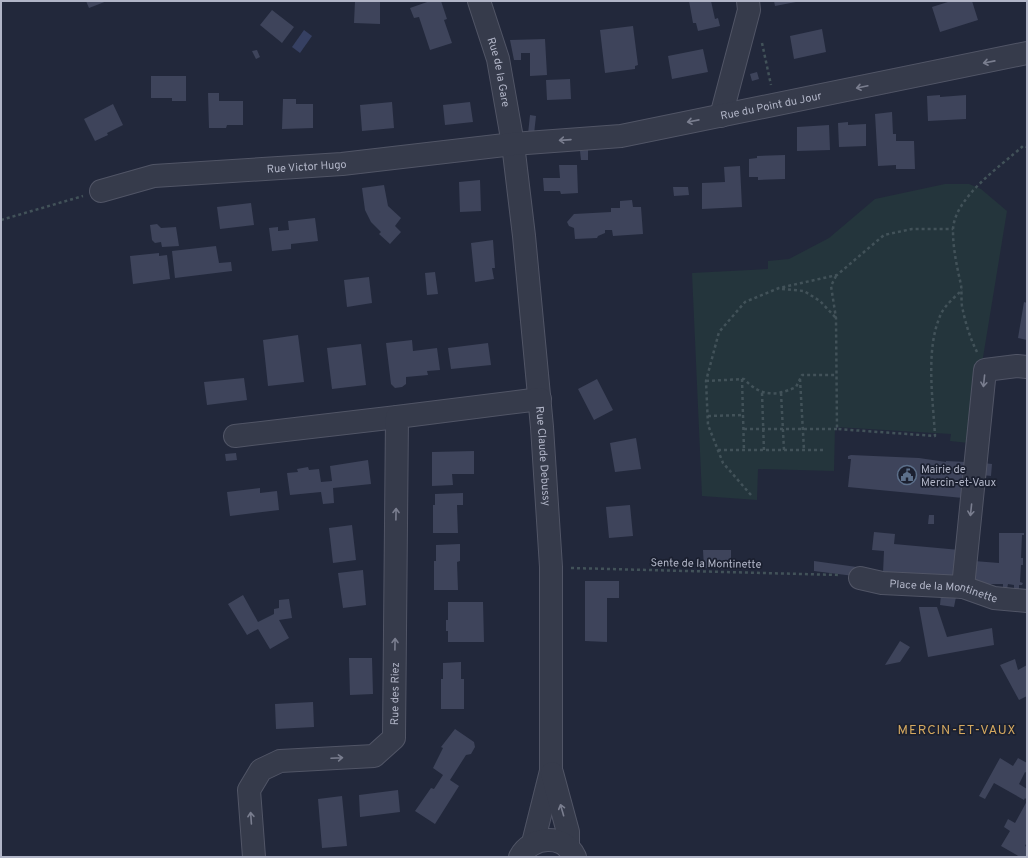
<svg xmlns="http://www.w3.org/2000/svg" width="1028" height="858" viewBox="0 0 1028 858" font-family="Overpass,sans-serif">
<rect width="100%" height="100%" fill="#22283b"/>
<path fill="#24353c" d="M945,184h24l12,5 26,22 -38,232 -19,-2 1,-7 -116,-7 -1,44 -76,-2 -1,31 -55,-4 -10,-223 76,-4v-8l21,-2 40,-21 46,-39z"/>
<path fill="#364062" d="M304,30l8,6 -12,17 -8,-6z"/>
<path fill="#3e445b" d="M86,1h21l-18,7z
M355,1l25,1v22l-26,-1z
M430,1h11l6,18 -3,1 8,23 -22,7 -11,-33 -5,1 -4,-10z
M689,1h22l4,18 3,-1 2,8 -22,5 -2,-8h-3z
M774,1h22v1l-21,4z
M951,1h21l6,19 -38,12 -8,-25z
M272,10l22,17 -12,16 -22,-18z
M633,26l5,39 -3,1v3l-30,4 -5,-43z
M822,29l4,23 -32,7 -4,-23z
M545,39l2,36 -17,1v-23h-9v7h-7l-4,-20z
M703,49l5,23 -36,7 -4,-23z
M257,50l3,7 -4,2 -4,-8z
M757,72l2,7 -7,2 -2,-7z
M151,76h35v25h-14v-3h-21z
M570,79l1,20 -24,1 -1,-20z
M208,93h11v8h24v24h-16l-1,3h-17z
M940,95v2l26,-2v24l-38,2 -1,-25z
M283,99h13v5h17v24l-31,1z
M392,102l2,26 -32,3 -2,-26z
M470,102l3,20 -28,3 -2,-20z
M113,104l10,21 -16,8 1,2 -13,6 -11,-22z
M892,112l1,22h3v7h18l1,28h-19v-4l-18,1 -3,-52z
M530,115l6,1 -2,18h-6z
M848,122v3l18,-1v22l-27,1 -1,-24z
M829,125l1,25 -33,1v-24z
M588,150v10h-7l-1,-9z
M785,155v24l-27,1v-3h-9v-18l8,-1v-2z
M559,165h18l1,28 -17,1 -1,-3h-16l-1,-13h17z
M740,166l2,41 -40,2v-26l23,-1 -1,-15z
M480,180l1,31 -21,1 -1,-30z
M384,185l4,21 13,12 -6,8 6,6 -11,12 -11,-10 2,-2 -10,-10 -6,-12 -3,-22z
M673,187h15l1,8 -15,1z
M632,200l1,7h8l2,27 -30,2 -1,-6h-7v3l-7,3 -1,2 -22,1 -1,-11 -5,-2 -2,-4 7,-8 37,-2v-4h9v-7z
M251,203l3,22 -34,4 -3,-22z
M315,218l3,23 -27,3v5l-19,2 -3,-23 9,-1v4l11,-1 -1,-9z
M157,224l4,4 15,-1 3,19 -17,1 -1,-5 -6,1 -3,-3 -2,-15z
M493,240l2,28h-3l2,11 -19,3 -4,-39z
M216,246l3,17 12,-1 1,9 -57,7 -3,-27z
M159,253v3l8,-1 3,24 -37,5 -3,-28z
M435,272l3,22 -11,1 -2,-22z
M369,277l3,26 -25,4 -3,-27z
M1024,302l3,1v37l-9,-2z
M298,335l6,47 -36,4 -5,-46z
M412,340l1,11 24,-3 3,22 -13,1 1,4 -22,2v7l-4,3 -7,1 -4,-4 -5,-41z
M488,343l3,22 -40,4 -3,-21z
M361,344l5,41 -34,4 -5,-41z
M244,378l3,22 -40,5 -3,-23z
M597,379l16,31 -19,10 -16,-31z
M636,438l5,31 -26,3 -5,-29z
M474,451v23h-22l1,11 -21,1v-34z
M236,453l1,7 -11,1 -1,-7z
M851,455l68,3 27,4v-1l20,1 -3,36 -115,-11 3,-28h-3v-3z
M368,460l3,24 -38,4 1,15 -11,1 -2,-12 -31,3 -3,-22 11,-1 -1,-3 11,-2 1,3 10,-1 2,13 11,-1 -2,-15z
M983,463l9,1 -1,12 -9,-1z
M260,488v5l17,-2 2,19 -49,6 -3,-24z
M463,493v12h-6l1,28h-25v-28h2v-11z
M630,505l3,31 -24,2 -3,-31z
M929,515h5v9h-6z
M352,525l4,35 -23,3 -4,-35z
M874,532l21,2 -1,10 66,6 -3,30 -74,-7 1,-22 -12,-1z
M999,533h25v2h-2l-1,23h2v7h-2l-1,17 3,1 -1,2h-3v4h-5v-4l-6,-1 -1,5 -4,-1v-4h-22v-2l-6,-1v3l-1,-23 25,2z
M460,544v17l-3,1 1,28h-24v-29h2v-16z
M703,550h28v19l-27,-1z
M814,561l50,7 -2,9 -48,-6z
M738,562h7v7h-7z
M363,570l3,35 -23,3 -5,-35z
M585,581h34v17h-12v44l-22,-1z
M243,595l15,27 16,-8v-5l5,-1v-8l10,-1 3,19 -13,2 10,18 -19,11 -12,-20 -11,6 -19,-31z
M941,595l15,2 -2,10 -14,-2z
M448,602h35l1,40h-36v-11h-2v-11h2z
M919,607h18l10,30 45,-9 2,17 -66,12z
M900,641l10,6 -10,15 -15,3z
M349,658h23l1,36 -23,1z
M1015,659l3,11 9,-5v31l-8,4 -19,-35z
M461,662v17h3v30h-23v-30h2v-16z
M313,702l1,25 -38,2 -1,-25z
M455,729l19,13 1,5 -4,7 -5,1 -16,25 9,6 -24,38 -20,-13 16,-23 3,1 9,-14 -10,-7 10,-20 -2,-1z
M1000,758l13,8 5,-8 9,5v10l-2,-1 -6,12 8,5v11l-2,-2 -1,2 -30,-17 -9,16 -6,-3z
M398,790l2,22 -40,5 -1,-22z
M342,796l5,50 -25,2 -4,-49z
M1027,801v41l-2,4 2,1v8l-1,2h-6l-19,-11 9,-15 -6,-4 4,-8 7,4z"/>
<g fill="none" stroke-linecap="round" stroke-linejoin="round">
<defs>
<g id="minor">
<path id="s1" d="M479,1l19,58 15,85 11,92 18,191 9,140v204l-18,72"/>
<path d="M721,116l28,-106 -1,-9"/>
<path id="s2" d="M101,191l53,-15 188,-12 171,-20 108,-8 406,-83"/>
<path d="M235,436l162,-19"/>
<path id="s3" d="M860,578l22,5 81,4 31,11 33,3"/>
<path d="M963,587l22,-217 32,-4 10,1"/>
<path d="M552,773l16,59v16"/>
<path id="s4" d="M254,857l-5,-67 12,-20 19,-9 94,-5 20,-18 3,-321 143,-18"/>
<path d="M520,857c11,-21 44,-24 55,0"/>
</g>
</defs>
<use href="#minor" stroke="#515566" stroke-width="24"/>
<path stroke="#425259" stroke-width="2.5" stroke-dasharray="3 3" stroke-linecap="butt" d="M762,43l9,42
M1,220l82,-24
M836,276l-5,10 5,32 1,111 98,7c-2,-37 -10,-88 6,-122 4,-9 14,-17 21,-24
M782,289l22,2 16,10 16,17
M977,352c-7,-14 -12,-30 -15,-46 -1,-7 0,-14 -1,-21 -4,-18 -8,-36 -8,-54 0,-33 48,-65 70,-85l4,1
M742,379l2,72
M800,379l4,71
M706,381l38,-2c16,17 31,18 52,8l6,-12h34
M762,393l2,58
M781,393l3,57
M708,416l36,-1
M744,429h93
M718,450h105
M751,495l-28,-32 -15,-38 -2,-44 13,-49 26,-30 34,-14 58,-13 47,-40 28,-6h41
M571,568l269,7"/>
<use href="#minor" stroke="#363b4b" stroke-width="22"/>
</g>
<defs><path id="oneway-shaft" d="M-6 0H5M1.5-3L5.5 0L1.5 3" fill="none" stroke-width="1.6" stroke-linecap="round" stroke-linejoin="round"/></defs>
<g stroke="#7a7e8f">
<use href="#oneway-shaft" transform="translate(989 62) rotate(169)"/>
<use href="#oneway-shaft" transform="translate(862 87) rotate(168)"/>
<use href="#oneway-shaft" transform="translate(693 121) rotate(169)"/>
<use href="#oneway-shaft" transform="translate(565 140) rotate(176)"/>
<use href="#oneway-shaft" transform="translate(984 381) rotate(96)"/>
<use href="#oneway-shaft" transform="translate(971 510) rotate(96)"/>
<use href="#oneway-shaft" transform="translate(396 514) rotate(-89)"/>
<use href="#oneway-shaft" transform="translate(395 644) rotate(-89)"/>
<use href="#oneway-shaft" transform="translate(337 758) rotate(-3)"/>
<use href="#oneway-shaft" transform="translate(562 810) rotate(-106)"/>
<use href="#oneway-shaft" transform="translate(251 818) rotate(-94)"/>
</g>
<defs>
<symbol id="civic-ring" viewBox="-11 -11 22 22"><circle r="9.5" fill="#1b2030" stroke="#5c6f8a" stroke-width="1.5"/><path d="M-.6-6.5H3V-4.5H.6V-3L4-1V1h2V6H-6V1h2V-1L-.6-3ZM-1.2 2.5V6h2.4V2.5Z" fill="#5c6f8a"/></symbol>
</defs>
<g fill-rule="evenodd">
<use href="#civic-ring" x="896" y="464" width="22" height="22"/>
</g>
<g text-anchor="middle" stroke-width="3.5" stroke-linejoin="round" paint-order="stroke">
<g font-size="11" fill="#b1b5c7" stroke="#1b2030">
<text dy="4" stroke="none"><textPath href="#s1" startOffset="74">Rue de la Gare</textPath></text>
<text dy="4" stroke="none"><textPath href="#s2" startOffset="677">Rue du Point du Jour</textPath></text>
<text dy="4" stroke="none"><textPath href="#s2" startOffset="208">Rue Victor Hugo</textPath></text>
<text dy="4" stroke="none"><textPath href="#s1" startOffset="461">Rue Claude Debussy</textPath></text>
<text transform="translate(706 563) rotate(1)" y="4">Sente de la Montinette</text>
<text dy="4" stroke="none"><textPath href="#s3" startOffset="85">Place de la Montinette</textPath></text>
<text dy="4" stroke="none"><textPath href="#s4" startOffset="277">Rue des Riez</textPath></text>
</g>
<g font-size="11" fill="#b1b5c7" stroke="#1b2030" text-anchor="start">
<text x="921" y="473">Mairie de<tspan x="921" dy="13">Mercin-et-Vaux</tspan></text>
</g>
<g font-size="13" letter-spacing="1" fill="#d4a85f" stroke="#1b2030">
<text x="957" y="734">MERCIN-ET-VAUX</text>
</g>
</g>
<rect width="1028" height="858" fill="none" stroke="#b1b5c7" stroke-width="4"/>
</svg>
